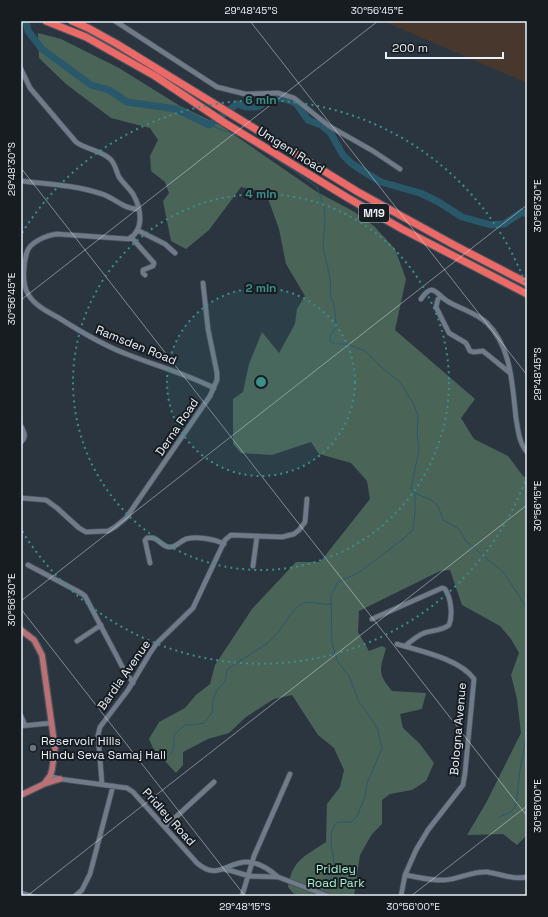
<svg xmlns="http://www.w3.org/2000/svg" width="548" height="917" viewBox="0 0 548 917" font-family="'Space Grotesk',sans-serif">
<rect width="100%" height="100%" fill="#2b3540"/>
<path fill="#48372d" d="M383,21h144v62z"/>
<path fill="#4b6458" d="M38,33l23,6 58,29 61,38 40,19 97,67 36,19 21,15 21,23 11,30 -11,51 80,69 -14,19 13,21 34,17 15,20 4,2v357l-10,10 -14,-11 -36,1 19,-32 35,-70 -4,-34 -6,-24 8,-22 -8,-14 -11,-13 -38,-21 -12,-35 -10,1 -81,40 -1,21 11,19 13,-5 4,2c-6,22 -9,25 6,43l34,2 -4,16 -22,5 3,14 17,16 14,19 -8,18 -14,9 -22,4 -8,6v24l-10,10 -12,21 -6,41h-54l-7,-3 -5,-6c4,-27 17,-31 38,-45l1,-38 13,-17 4,-17 -10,-22 -16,-13 -26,-40 -18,4 -28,18 -17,16 -21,6 -25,13v13l-7,8 -23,-25 -4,-9 10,-17 26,-14 11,-13 14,-11 5,-19 37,-56 44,-47h24l50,-63 -3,-18 -16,-18 -32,-9 -8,-12 -39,13 -31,-2 -8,-9v-45l10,-7 6,-28 13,-32 17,21 16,-29 2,-15 8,-13 -19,-32 -7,-35 -13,-36 -25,-6 -32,43 -23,19 -15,-8 -8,-40 6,-8 -4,-11 -14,-11 -1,-15 8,-16 -8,-12 -39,-10 -45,-34 -27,-26z"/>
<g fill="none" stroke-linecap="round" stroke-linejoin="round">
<path stroke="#2a586b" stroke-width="1" d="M209,125l30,11 54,34 24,17 7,20 1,11 -2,29 7,31 1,19 3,7 2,18v6l-6,7v6l4,3h13l18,7 15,15 20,16 14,23 4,11 -1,17 2,17 -8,39c7,8 16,7 23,13 5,4 7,12 9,18l16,9 7,12 38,32 23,35
M171,754l3,-7v-12l6,-6 6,-4h8l10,-2 8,-10 1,-14 4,-9 8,-8 2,-12c15,-12 32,-19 46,-32 8,-8 21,-31 30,-35 8,-2 20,2 28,1
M499,817l12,-5 5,-7 4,-35 7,-38
M325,882c22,-14 -5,-39 12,-60h14l6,-6 8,-19 2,-14 15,-35 -4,-18 -10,-16 -9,-12 -10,-26 -11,-14 -6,-18 -1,-49 7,-13 20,-9 45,-34 10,-9 2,-18v-18
M308,896l1,-3"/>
<path stroke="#2a586b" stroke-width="7" d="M26,21l2,10 14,18 49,36 18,5 18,12 49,7 33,16 28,-21 9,3h11l12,-7 14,-2 13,5 12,17 13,5 9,7 13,23 8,8 15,10 15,9 39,11 17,8 25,16 29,8 13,-1 18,-12 5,2"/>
<defs>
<path id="minor" d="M115,21l102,66 28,7 33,-1 16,5 35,28 44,25 27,18
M21,69l9,19 46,54c9,7 24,8 33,16 6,4 7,13 10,19 4,6 10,11 14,17 8,14 12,35 -4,45l-72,-5c-10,1 -27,8 -30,18 -4,12 -5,32 1,42 6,11 20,18 31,24 22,14 45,28 70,37 28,11 57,19 85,33
M21,181c27,3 55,4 81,13 13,4 23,16 37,15
M137,230l28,14 10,9
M131,237l23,26 -1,3 -10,4v3l2,2
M441,296l-3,3 -2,8 13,26 17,10 4,8 4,1 9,-1 27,22
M421,299c12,-17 14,-6 26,2 13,8 28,11 40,22 25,25 25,62 29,95 2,12 3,25 11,34
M21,426c3,6 6,11 0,16
M21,498l25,2 11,8 22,20 7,4 22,-1 7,-4 11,-9 84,-122 7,-16v-7l-9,-44 -5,-46
M150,563l-5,-23 2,-2c12,-2 13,8 22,9 7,1 11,-6 17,-8 10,-3 29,0 38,5
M28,565l53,28 4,3 38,72 10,15
M253,566l4,-30
M372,619l70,-31 3,1c6,9 8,26 4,36 -8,6 -16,5 -25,8 -7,3 -13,8 -19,13
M77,641l24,-16
M397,644c23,7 63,15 77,35l-9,94 -2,12 -35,45 -12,20 -11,25 -4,21
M21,716l4,9
M21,726l31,-3
M50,776l10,3 67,9 6,4 64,71c21,18 29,-1 50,-1 11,0 23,8 31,15
M102,784l-4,-49 2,-8 28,-37 22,-37 7,-10 36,-35 32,-68 6,-5 51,2 12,-3 5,-4 6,-8 2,-23
M165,827l49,-45
M223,869l9,2 17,5 29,1 50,19
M405,875c13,2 27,6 40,5 14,-1 27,-9 42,-8 14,2 26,8 40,5
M21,893l10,3
M75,896l7,-6 8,-16 23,-88
M242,896l12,-40 36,-82"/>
<path id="major" d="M21,630l13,10 8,15 13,93 -3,22 -2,6 -6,8 -23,11
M44,784l16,-5"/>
<path id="highway" d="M46,21l40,16 69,39 70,47 123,75 54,31 125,65
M72,21l16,7 29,16 241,148 96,53 73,38"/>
</defs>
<use href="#minor" stroke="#4b535d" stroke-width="6"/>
<use href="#major" stroke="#4b535d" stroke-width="8"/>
<use href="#highway" stroke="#4b535d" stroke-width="9"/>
<use href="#minor" stroke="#707b89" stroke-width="4.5"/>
<use href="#major" stroke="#ba7074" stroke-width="5.5"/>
<use href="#highway" stroke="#eb6966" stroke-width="7"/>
</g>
<path fill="none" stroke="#eaf0f8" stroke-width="1" stroke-opacity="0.45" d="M250,21l277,354M21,168l506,648M21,300l357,-279M21,601l506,-396M21,609l224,287M27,896l500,-391M411,896l116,-90"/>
<circle cx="261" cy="382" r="94" fill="#3b8e8a" fill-opacity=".12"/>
<g fill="none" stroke="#3b8e8a" stroke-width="2" stroke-dasharray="2 4">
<circle cx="261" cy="382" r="94"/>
<circle cx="261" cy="382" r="188"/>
<path d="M527 476A282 282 0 0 1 22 531M22 233A282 282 0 0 1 527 288"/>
</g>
<circle fill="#6b7280" stroke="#171c21" stroke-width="1.5" cx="33" cy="748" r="4"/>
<g text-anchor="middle" stroke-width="4" stroke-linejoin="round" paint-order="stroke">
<rect fill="#171c21" stroke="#abb0b8" stroke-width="1" x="359" y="204" width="30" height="18" rx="3"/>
<g font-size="11" font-weight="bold" fill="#eaf0f8">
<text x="374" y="217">M19</text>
</g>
<g font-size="12" fill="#eaf0f8" stroke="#171c21">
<text transform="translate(291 150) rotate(32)" y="4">Umgeni Road</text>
<text transform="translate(136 345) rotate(22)" y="4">Ramsden Road</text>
<text transform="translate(177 427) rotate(-56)" y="4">Derna Road</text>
<text transform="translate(124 675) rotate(-55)" y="4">Bardia Avenue</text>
<text transform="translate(458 729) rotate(-85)" y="4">Bologna Avenue</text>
<text transform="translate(169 817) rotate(48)" y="4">Pridley Road</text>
</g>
<g font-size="12" fill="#eaf0f8" stroke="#171c21" text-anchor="start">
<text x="41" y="745">Reservoir Hills<tspan x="41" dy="14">Hindu Seva Samaj Hall</tspan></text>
</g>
<g font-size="12" fill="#a7f3d0" stroke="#171c21">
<text x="336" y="873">Pridley<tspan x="336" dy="14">Road Park</tspan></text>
</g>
</g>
<circle cx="261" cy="382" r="6" fill="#3b8e8a" stroke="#171c21" stroke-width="2"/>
<g font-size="12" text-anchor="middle" font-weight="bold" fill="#3b8e8a" stroke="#171c21" stroke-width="4" stroke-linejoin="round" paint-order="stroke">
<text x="261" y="104">6 min</text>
<text x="261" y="198">4 min</text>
<text x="261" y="292">2 min</text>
</g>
<rect width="548" height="917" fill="none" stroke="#171c21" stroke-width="44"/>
<path d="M386 52v6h117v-6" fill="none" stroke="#eaf0f8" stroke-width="2"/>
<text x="392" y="52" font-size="12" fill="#eaf0f8" stroke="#171c21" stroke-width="3" paint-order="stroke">200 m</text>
<rect x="22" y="22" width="504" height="873" fill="none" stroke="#eaf0f8" stroke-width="1.5"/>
<g font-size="10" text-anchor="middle" fill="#eaf0f8">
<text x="251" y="14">29°48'45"S</text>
<text x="377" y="14">30°56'45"E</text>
<text transform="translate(11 169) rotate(-90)" y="4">29°48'30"S</text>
<text transform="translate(537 206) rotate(-90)" y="4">30°56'30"E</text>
<text transform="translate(11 299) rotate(-90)" y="4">30°56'45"E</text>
<text transform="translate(537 374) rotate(-90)" y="4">29°48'45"S</text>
<text transform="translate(537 506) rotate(-90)" y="4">30°56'15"E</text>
<text transform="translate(11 600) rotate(-90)" y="4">30°56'30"E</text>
<text transform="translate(537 806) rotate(-90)" y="4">30°56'00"E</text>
<text x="245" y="910">29°48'15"S</text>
<text x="413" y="910">30°56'00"E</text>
</g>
</svg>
